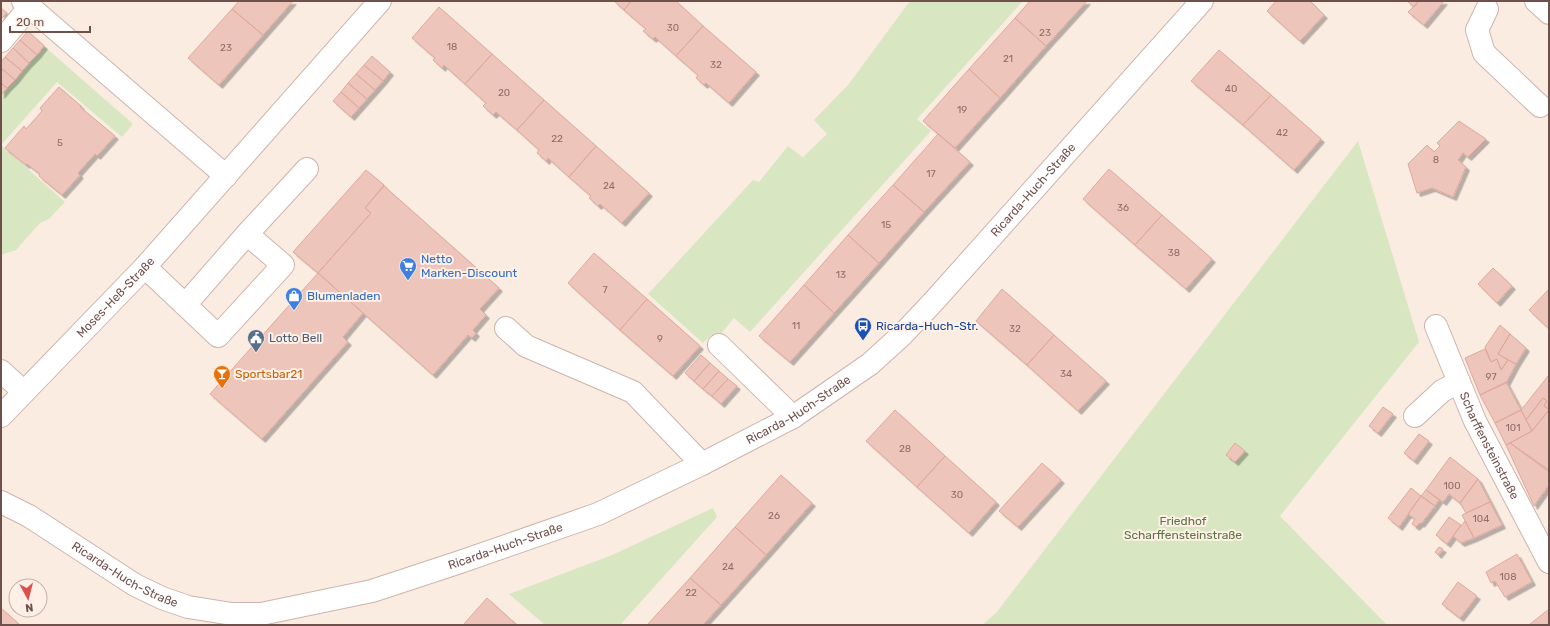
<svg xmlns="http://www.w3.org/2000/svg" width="1550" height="626" viewBox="0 0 1550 626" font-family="Rubik,sans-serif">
<defs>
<filter id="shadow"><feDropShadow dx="3.5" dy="3.5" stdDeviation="0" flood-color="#0004"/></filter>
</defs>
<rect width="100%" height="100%" fill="#fbece2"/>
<path fill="#d8e7c1" d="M910,1h113l-106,118 14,12 -181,201 -16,-14 -13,16 -9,1 -9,8 -55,-49 105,-114 6,2 29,-36 21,16 -6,-5 24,-23 -13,-14 34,-35z
M44,46l89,78 -11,13 -65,-55 -56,63 64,57 -16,17 -9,4 -24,27 -15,5v-160z
M1358,141l61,201 -139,174 107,109h-405l14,-12z
M713,508l4,9 -97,108h-75l-36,-31 103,-39z"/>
<path fill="#eec5bb" stroke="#e0a89c" filter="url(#shadow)" d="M239,1h54l-30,34 -31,-26z
M614,1h17l-7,9z
M631,1h45l27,25 -27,30 -21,-19 -2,2 -10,-8 3,-2 -22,-19z
M1030,1h57l-41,45 -31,-28z
M1276,1h34l14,14 -24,26 -33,-30z
M1407,1h12l-5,6z
M1419,1h25l-20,24 -16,-13z
M439,7l53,47 -27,30 -21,-19 -2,3 -9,-8 2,-2 -23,-20z
M1,8l6,5 -6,6z
M232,9l31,26 -44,50 -31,-27z
M1015,18l31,28 -46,52 -31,-29z
M703,26l53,46 -27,31 -23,-20 -2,2 -8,-7 2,-3 -22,-19z
M28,31l16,15 -7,9 -17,-15z
M20,40l17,15 -8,8 -16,-15z
M13,48l16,15 -7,8 -17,-14z
M1219,50l52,45 -28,30 -52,-44z
M492,54l52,46 -27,30 -21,-18 -3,3 -10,-9 3,-3 -21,-19z
M372,56l18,16 -7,9 -19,-16z
M5,57l17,14 -7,9 -14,-12v-6z
M364,65l19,16 -8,9 -19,-16z
M1,68l14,12 -8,8 -6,-5z
M969,69l31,29 -45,50 -32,-27z
M356,74l19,16 -8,9 -19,-16z
M1,83l6,5 -6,7z
M348,83l19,16 -8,9 -18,-16z
M59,87l22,19 -1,1 35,29 -18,20 -2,-2 -17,19 2,2 -18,20 -23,-19 1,-2 -13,-10 -1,1 -21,-17 19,-22 2,3 16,-18 -2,-3z
M341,92l18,16 -8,9 -18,-16z
M1271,95l50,44 -27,31 -51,-45z
M544,100l52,46 -27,31 -21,-19 -2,3 -9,-8 2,-3 -22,-20z
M1459,121l27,18 -18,18 -5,-4 -5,7 8,7 -13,30 -21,-9 -15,5 -9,-29 19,-19 7,7 6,-6 -3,-3z
M938,134l32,28 -46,50 -31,-27z
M596,146l53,47 -27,30 -22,-19 -2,2 -9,-8 2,-2 -22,-19z
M1109,169l53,46 -27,30 -52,-46z
M366,170l18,15 -19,23 6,5 -53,60 -25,-21z
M893,185l31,27 -45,51 -31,-28z
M384,186l115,102 -19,21 6,6 -13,15 3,3 -4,5 -4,-3 -35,40 -115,-102 53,-60 -6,-5z
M1162,215l50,44 -26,30 -51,-44z
M848,235l31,28 -45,50 -30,-28z
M594,253l53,46 -27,31 -52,-47z
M1493,268l19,18 -15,17 -19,-19z
M318,273l45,40 -20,24 5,5 -86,97 -52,-45z
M804,285l30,28 -44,49 -31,-26z
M1002,289l52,46 -27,30 -51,-44z
M1549,289v40l-20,-19z
M647,299l53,47 -27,30 -53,-46z
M1500,325l10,9 -12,20 10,6 -7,10 -4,-11 -6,3 -6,-15z
M1510,334l16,14 -10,16 -18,-10z
M1054,335l52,46 -28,30 -51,-46z
M1485,349l6,13 6,-3 4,11 7,-10 8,4 -10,19 -26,12 -15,-37z
M701,355l9,8 -16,18 -9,-8z
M710,363l9,8 -16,18 -9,-8z
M719,371l9,8 -16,17 -9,-7z
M1549,375v34l-5,-3 3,-5 -4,-3 -17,22 -5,-10z
M728,379l9,7 -16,18 -9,-8z
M1506,382l15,28 -26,13 -15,-28z
M1543,398l4,3 -3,5 5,4 -17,21 -6,-11z
M1383,407l10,7 -15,19 -9,-7z
M895,410l50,46 -28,31 -51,-46z
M1521,410l11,21 -26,14 -11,-22z
M1549,410v60l-39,-27 22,-12z
M1419,434l10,7 -15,20 -10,-8z
M1235,443l10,8 -10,11 -9,-7z
M1510,443l39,29v13l-15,21 -28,-61z
M945,456l51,46 -27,31 -52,-46z
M1450,457l28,22 -18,24 -11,-9 -6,8 -17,-12z
M1042,463l19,17 -43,47 -19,-16z
M781,475l31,28 -46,52 -31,-28z
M1478,479l12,23 -24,11 -6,-10z
M1411,488l10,8 -22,31 -11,-9z
M1426,490l13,10 -4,6 -14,-10z
M1421,496l14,10 -14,18 -1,-1 -4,4 -4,-3 3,-5 -7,-5z
M1490,502l12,23 -28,13 -12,-23z
M1449,517l12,8 -14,19 -11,-9z
M1465,521l9,17 -13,5 -8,-7z
M735,527l31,28 -45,50 -31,-27z
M1439,547l4,2 -5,6 -3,-3z
M1517,554l15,28 -27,15 -10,-16 -4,2 -5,-11z
M690,578l31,27 -18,20h-56z
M1458,582l19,14 -17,22 -18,-14z
M487,598l30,27h-54z
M1,608l19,17h-19z
M1549,609v16h-20z"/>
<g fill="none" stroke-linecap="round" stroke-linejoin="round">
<defs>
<g id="minor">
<path d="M23,1l203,175"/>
<path d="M1536,1l13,12"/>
<path d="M1487,9l-10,21 7,23 56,53"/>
<path d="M1,41l29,-34"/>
<path d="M247,234l60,-65"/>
<path d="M145,267l73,69 65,-71 -36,-31 -62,71"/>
<path id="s1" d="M1436,326l39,95 74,141"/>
<path d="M506,328l20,18 107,46 69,72"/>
<path d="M719,345l74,72"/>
<path d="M1,371l23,21"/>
<path id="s2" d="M1,416l144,-149 235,-266"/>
<path d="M1415,416l27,-25 17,-9"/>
<path id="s3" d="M1,502l28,14 106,69 27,13 26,9 44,7h29l111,-23 88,-29 138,-48 104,-50 91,-47 77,-53 33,-30 32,-34 267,-299"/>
</g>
</defs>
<use href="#minor" stroke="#cdb4ac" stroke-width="24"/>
<use href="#minor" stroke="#fff" stroke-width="22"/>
</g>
<defs>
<symbol id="supermarket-pin" viewBox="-11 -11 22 30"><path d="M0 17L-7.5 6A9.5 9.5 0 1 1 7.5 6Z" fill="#3f7fe0" stroke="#fef0e7"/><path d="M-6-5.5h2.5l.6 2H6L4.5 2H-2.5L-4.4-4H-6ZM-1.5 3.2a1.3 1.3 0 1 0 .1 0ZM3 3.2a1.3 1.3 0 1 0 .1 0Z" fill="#fff"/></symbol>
<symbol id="shop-pin" viewBox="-11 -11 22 30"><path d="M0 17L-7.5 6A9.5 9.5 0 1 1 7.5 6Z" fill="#3f7fe0" stroke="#fef0e7"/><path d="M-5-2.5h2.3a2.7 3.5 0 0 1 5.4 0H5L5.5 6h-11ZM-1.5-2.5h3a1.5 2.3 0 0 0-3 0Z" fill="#fff"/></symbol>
<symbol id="bus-pin" viewBox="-11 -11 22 30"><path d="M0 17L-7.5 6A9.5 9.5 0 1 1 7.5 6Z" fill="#1a4fb4" stroke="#fef0e7"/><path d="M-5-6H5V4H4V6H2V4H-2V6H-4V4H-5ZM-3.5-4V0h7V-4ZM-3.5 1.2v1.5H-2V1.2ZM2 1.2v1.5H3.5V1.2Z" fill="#fff"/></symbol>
<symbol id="civic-pin" viewBox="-11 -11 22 30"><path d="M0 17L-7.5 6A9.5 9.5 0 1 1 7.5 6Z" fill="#5c6f8a" stroke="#fef0e7"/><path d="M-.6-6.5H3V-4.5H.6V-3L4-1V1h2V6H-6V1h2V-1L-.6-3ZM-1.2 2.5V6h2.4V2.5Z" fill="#fff"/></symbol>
<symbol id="bar-pin" viewBox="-11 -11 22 30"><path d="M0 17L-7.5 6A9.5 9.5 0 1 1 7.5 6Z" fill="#e8710a" stroke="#fef0e7"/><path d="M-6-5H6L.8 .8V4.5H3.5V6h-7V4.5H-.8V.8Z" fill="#fff"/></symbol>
</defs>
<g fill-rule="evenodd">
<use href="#supermarket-pin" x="398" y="256" width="20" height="27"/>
<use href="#shop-pin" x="284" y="286" width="20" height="27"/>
<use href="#bus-pin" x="853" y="316" width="20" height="27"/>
<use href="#civic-pin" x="246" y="328" width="20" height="27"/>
<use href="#bar-pin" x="212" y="364" width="20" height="27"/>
</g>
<g text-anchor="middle" stroke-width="4" stroke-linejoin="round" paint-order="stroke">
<g font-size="10" fill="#906d66">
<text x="673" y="31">30</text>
<text x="1045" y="36">23</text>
<text x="452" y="50">18</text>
<text x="226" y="51">23</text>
<text x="1008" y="62">21</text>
<text x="716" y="68">32</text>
<text x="1231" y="92">40</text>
<text x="504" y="96">20</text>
<text x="962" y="113">19</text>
<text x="1282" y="136">42</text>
<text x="557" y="142">22</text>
<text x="60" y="146">5</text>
<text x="1436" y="163">8</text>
<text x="931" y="177">17</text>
<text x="609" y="189">24</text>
<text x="1123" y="211">36</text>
<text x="886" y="228">15</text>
<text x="1174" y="256">38</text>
<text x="841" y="278">13</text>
<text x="605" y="293">7</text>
<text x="796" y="329">11</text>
<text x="1015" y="332">32</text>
<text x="660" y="342">9</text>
<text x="1066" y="377">34</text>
<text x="1491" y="380">97</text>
<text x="1513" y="431">101</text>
<text x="905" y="452">28</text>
<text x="1452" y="489">100</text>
<text x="957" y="498">30</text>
<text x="774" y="519">26</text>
<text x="1481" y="522">104</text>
<text x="728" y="570">24</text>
<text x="1508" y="580">108</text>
<text x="691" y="596">22</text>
</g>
<g font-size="12" fill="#70504a" stroke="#fef0e7">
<text dy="4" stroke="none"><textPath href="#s3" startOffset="1191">Ricarda-Huch-Straße</textPath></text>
<text dy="4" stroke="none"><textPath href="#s2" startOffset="165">Moses-Heß-Straße</textPath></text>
<text dy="4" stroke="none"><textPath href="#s3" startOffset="867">Ricarda-Huch-Straße</textPath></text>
<text dy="4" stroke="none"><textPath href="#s1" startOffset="131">Scharffensteinstraße</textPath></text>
<text dy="4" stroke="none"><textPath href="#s3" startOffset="543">Ricarda-Huch-Straße</textPath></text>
<text dy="4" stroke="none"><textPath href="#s3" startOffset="144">Ricarda-Huch-Straße</textPath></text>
</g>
<g font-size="12" fill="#366cbe" stroke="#fef0e7" text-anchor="start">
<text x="421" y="263">Netto<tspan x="421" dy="14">Marken-Discount</tspan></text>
<text x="307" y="300">Blumenladen</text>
</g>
<g font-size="12" fill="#164399" stroke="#fef0e7" text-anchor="start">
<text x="876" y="330">Ricarda-Huch-Str.</text>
</g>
<g font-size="12" fill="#4e5e75" stroke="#fef0e7" text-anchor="start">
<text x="269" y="342">Lotto Bell</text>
</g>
<g font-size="12" fill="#c56008" stroke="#fef0e7" text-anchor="start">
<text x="235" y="378">Sportsbar21</text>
</g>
<g font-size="12" fill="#5c7642" stroke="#fef0e7">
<text x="1183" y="525">Friedhof<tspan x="1183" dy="14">Scharffensteinstraße</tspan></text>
</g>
</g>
<rect width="1550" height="626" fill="none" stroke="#70504a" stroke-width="4"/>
<g transform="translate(28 598) rotate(173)"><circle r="19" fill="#fef0e7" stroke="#c5b0a8"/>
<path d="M0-3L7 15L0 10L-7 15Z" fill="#de504d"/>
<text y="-6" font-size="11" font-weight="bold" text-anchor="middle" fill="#70504a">N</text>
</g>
<path d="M10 26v6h80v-6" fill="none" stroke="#70504a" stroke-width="2"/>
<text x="16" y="26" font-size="12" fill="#70504a" stroke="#fef0e7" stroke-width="3" paint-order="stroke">20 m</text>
</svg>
